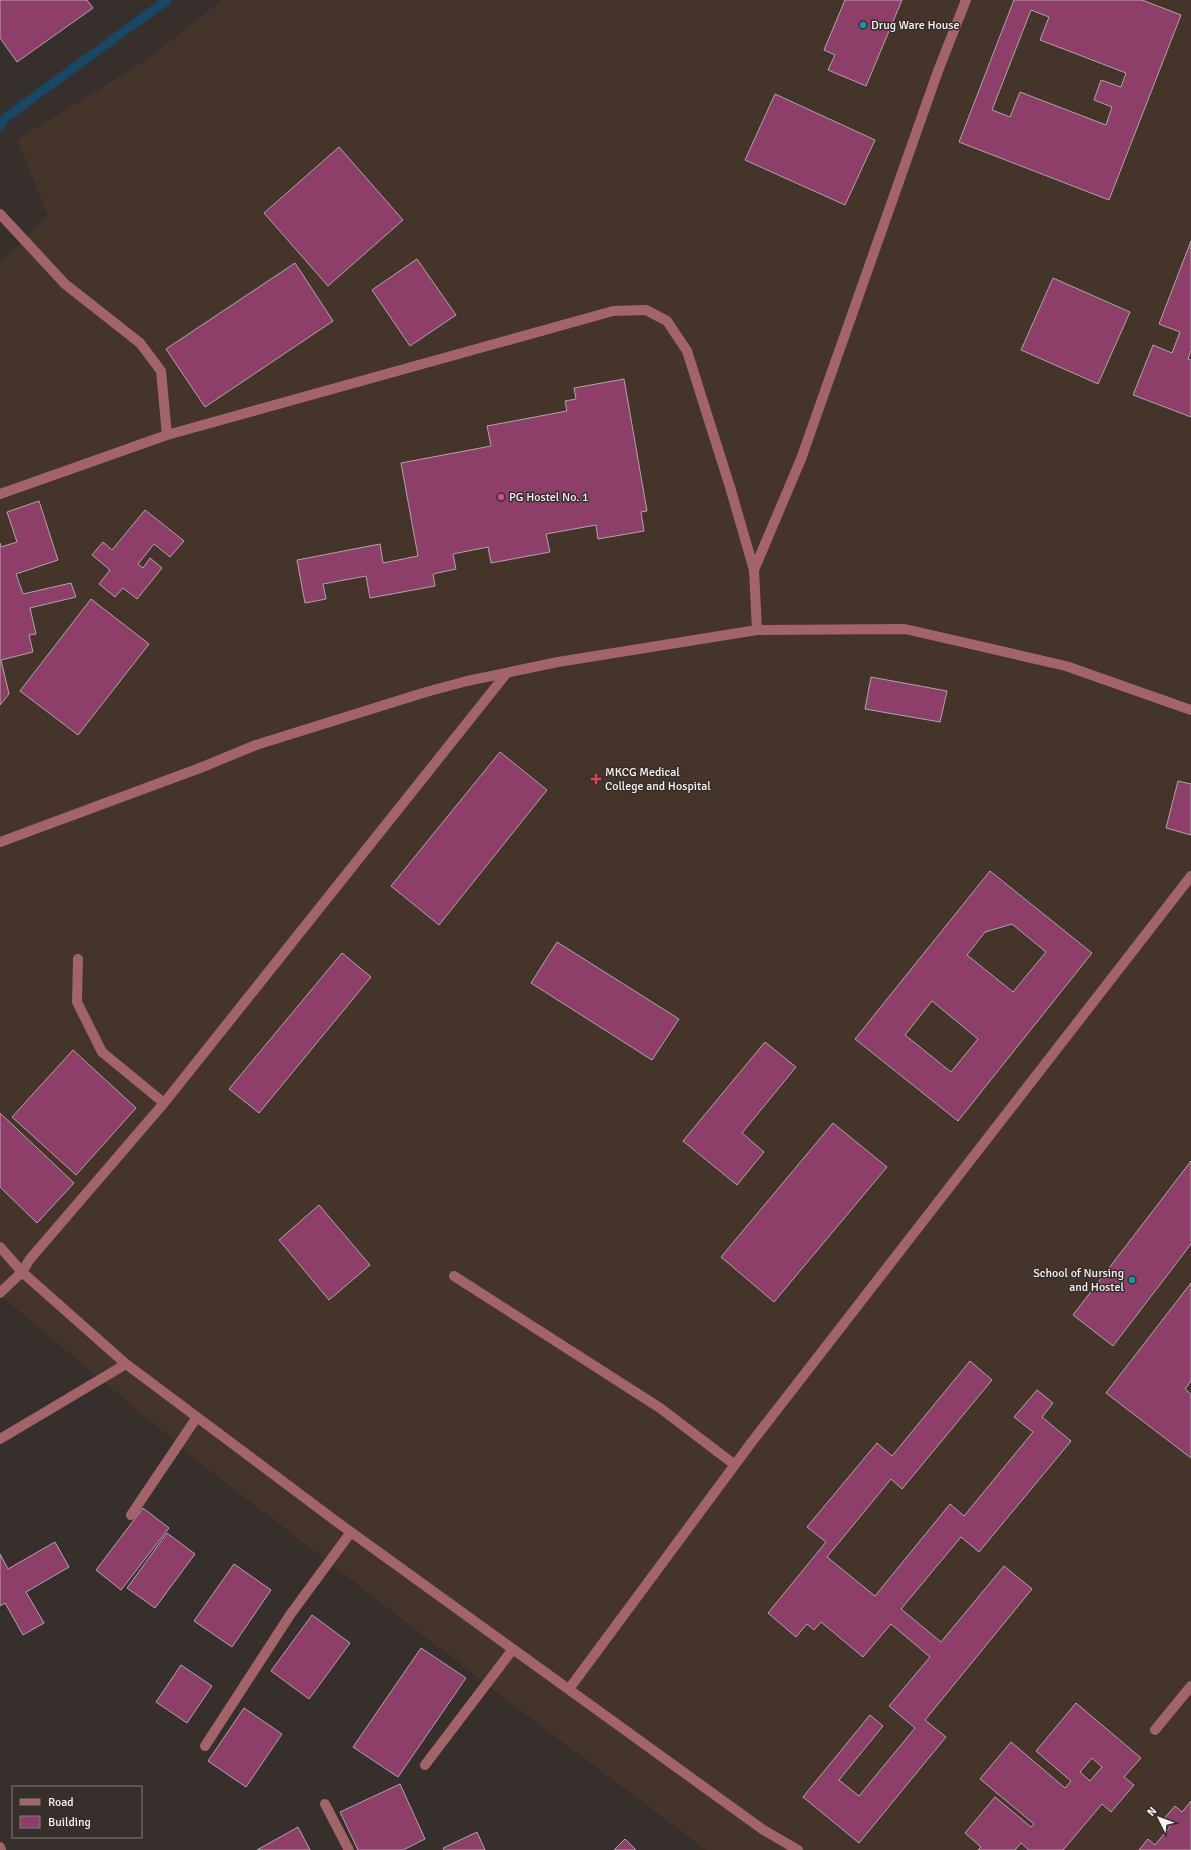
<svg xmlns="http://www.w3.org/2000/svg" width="1191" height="1850" viewBox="0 0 1191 1850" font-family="Signika,sans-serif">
<rect width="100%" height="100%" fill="#372f2c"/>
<path fill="#45342a" d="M222,0h969v1850h-485l-199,-150 -304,-235 -203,-170v-1031l48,-48 -31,-76 131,-81z"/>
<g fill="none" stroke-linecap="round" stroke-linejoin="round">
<path stroke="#174865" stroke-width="9" d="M0,127l5,-9 162,-118"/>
</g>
<path fill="#8e3f69" stroke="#aea5a9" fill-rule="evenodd" d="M0,0h87l6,8 -76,54 -17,-24z
M845,0h57l-36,86 -38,-16 7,-15 -11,-5z
M1014,0h128l39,15 -72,185 -150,-58zM1031,10l18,7 -9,23 86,33 -5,14 -20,-7 -7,20 18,7 -6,18 -86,-33 -10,25 -18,-7z
M775,94l100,46 -30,65 -100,-45z
M339,147l64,73 -75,66 -64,-73z
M1191,241v109l-3,9 3,1v57l-58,-22 20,-50 19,8 8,-21 -21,-8z
M417,259l39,56 -46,31 -38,-56z
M295,263l38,58 -128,86 -39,-58z
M1053,278l77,34 -32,72 -77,-34z
M624,379l23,132 -6,1 3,19 -46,8 -2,-14 -50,9 4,18 -59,11 -3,-16 -35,7 3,15 -23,5 2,12 -65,12 -4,-22 -43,8 3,15 -21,4 -8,-43 83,-16 3,19 35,-7 -17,-93 90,-17 -4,-20 80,-15 -2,-10 11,-2 -2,-11z
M39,501l19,59 -42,14 7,20 48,-11 5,14 -46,11 6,26 -7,1 4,17 -32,8 8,34 -9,11v-162l1,4 16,-5 -10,-30z
M145,510l39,31 -14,16 -16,-13 -16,20 5,4 7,-10 12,10 -25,31 -14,-11 -8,9 -16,-13 11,-14 -18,-15 11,-13 9,8z
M91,599l58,45 -71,91 -58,-44z
M871,677l76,14 -7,31 -75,-13z
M500,752l47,38 -108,135 -48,-39z
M1178,781l13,3v51l-25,-7z
M990,871l102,82 -134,168 -103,-82zM1012,924l34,28 -33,40 -46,-37 18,-23zM932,1001l46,38 -27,33 -46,-37z
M557,942l122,77 -27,41 -121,-77z
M342,953l29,24 -112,136 -30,-24z
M765,1042l31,25 -54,66 22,19 -27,33 -54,-44z
M73,1050l63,58 -60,67 -64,-58z
M0,1113l74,70 -37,40 -37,-36z
M833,1123l54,44 -113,135 -53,-45z
M1191,1161v83l-78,102 -40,-31z
M319,1205l51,60 -41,35 -50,-60z
M1191,1283v98l-6,8 6,5v64l-85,-65z
M970,1361l22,19 -90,109 -11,-10 -64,78 48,39 75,-92 14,12 69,-84 -19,-15 23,-27 16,13 -11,14 29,24 -92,111 -18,-15 -60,72 40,33 63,-76 28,23 -107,131 21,17 -87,106 -56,-46 67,-82 13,11 -44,54 20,16 56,-68 -26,-22 41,-49 -39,-33 -28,33 -42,-35 -7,8 -7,-6 -11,13 -28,-24 58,-71 -19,-15 70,-84 15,13z
M143,1508l26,20 -48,62 -25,-20z
M167,1533l28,21 -40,54 -28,-20z
M55,1542l14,25 -43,25 18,31 -21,12 -18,-32 -5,3v-52l8,15z
M234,1564l37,26 -39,57 -38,-26z
M312,1615l38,28 -41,56 -38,-28z
M421,1648l45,30 -68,99 -45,-30z
M181,1665l31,21 -25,37 -31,-21z
M1076,1703l65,55 -17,19 10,8 -23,27 -9,-8 -39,46h-34l-8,-7 -6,7h-37l3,-3 -16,-14 30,-36 36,30 3,-3 -54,-45 31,-37 54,46 6,-7 -35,-30zM1092,1758l10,9 -12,14 -10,-9z
M244,1708l38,26 -36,53 -38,-26z
M400,1784l25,55 -22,11h-45l-18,-38z
M1191,1801v49h-52l9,-11 7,6 15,-18 -7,-7 12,-14 7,6z
M298,1827l12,23h-53z
M477,1832l8,18h-41l-1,-2z
M625,1839l11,11h-22z"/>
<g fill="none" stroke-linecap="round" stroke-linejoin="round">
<path stroke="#a26468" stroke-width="10" d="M0,214l65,70 75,59 21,28 6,64
M0,494l167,-59 446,-124 33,-1 21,11 20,30 43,136 24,83
M757,630l-3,-60 47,-111 137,-388 28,-71
M0,842l200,-74 56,-23 170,-53 41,-11 91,-19 199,-32 148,-1 161,37 125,44
M78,959l-1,43 25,50 62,51
M0,1247l22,25 104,92 211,158 425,307 36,21
M454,1276l206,132 75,57
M0,1293l22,-21 8,-13 134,-156 342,-429
M0,1439l126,-75
M131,1515l66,-98
M569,1689l182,-246 440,-567
M1155,1730l36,-44
M205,1746l85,-131 61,-83
M425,1765l88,-116
M325,1804l24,46
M0,1847l1,3"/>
</g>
<g fill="#0f9aa8" stroke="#372f2c" stroke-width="1.5">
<circle cx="863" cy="25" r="4"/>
<circle cx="1132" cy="1280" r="4"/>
</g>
<circle fill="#d1479c" stroke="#372f2c" stroke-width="1.5" cx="501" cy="497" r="4"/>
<path fill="#e0444e" stroke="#372f2c" stroke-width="1.5" d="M594 773h4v4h4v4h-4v4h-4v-4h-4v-4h4z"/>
<g text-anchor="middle" stroke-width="3" stroke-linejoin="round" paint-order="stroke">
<g font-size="12" fill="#f8f3f0" stroke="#372f2c" text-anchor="start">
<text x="871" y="29">Drug Ware House</text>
<text x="509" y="501">PG Hostel No. 1</text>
<text x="605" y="776">MKCG Medical<tspan x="605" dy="14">College and Hospital</tspan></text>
<text x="1124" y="1277" text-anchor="end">School of Nursing<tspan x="1124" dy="14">and Hostel</tspan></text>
</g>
</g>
<rect x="12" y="1786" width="130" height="52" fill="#372f2c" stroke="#847d7a"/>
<rect x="20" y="1799" width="20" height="6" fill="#a26468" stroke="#847d7a"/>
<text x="48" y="1806" font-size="12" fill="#f8f3f0">Road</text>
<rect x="20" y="1816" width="20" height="12" fill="#8e3f69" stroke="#847d7a"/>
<text x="48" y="1826" font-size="12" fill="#f8f3f0">Building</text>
<g transform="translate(1159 1818) rotate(312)" stroke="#372f2c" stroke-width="3" paint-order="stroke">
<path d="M0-3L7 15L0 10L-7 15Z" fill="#f8f3f0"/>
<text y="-6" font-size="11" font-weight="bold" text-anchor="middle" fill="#f8f3f0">N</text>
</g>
</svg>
